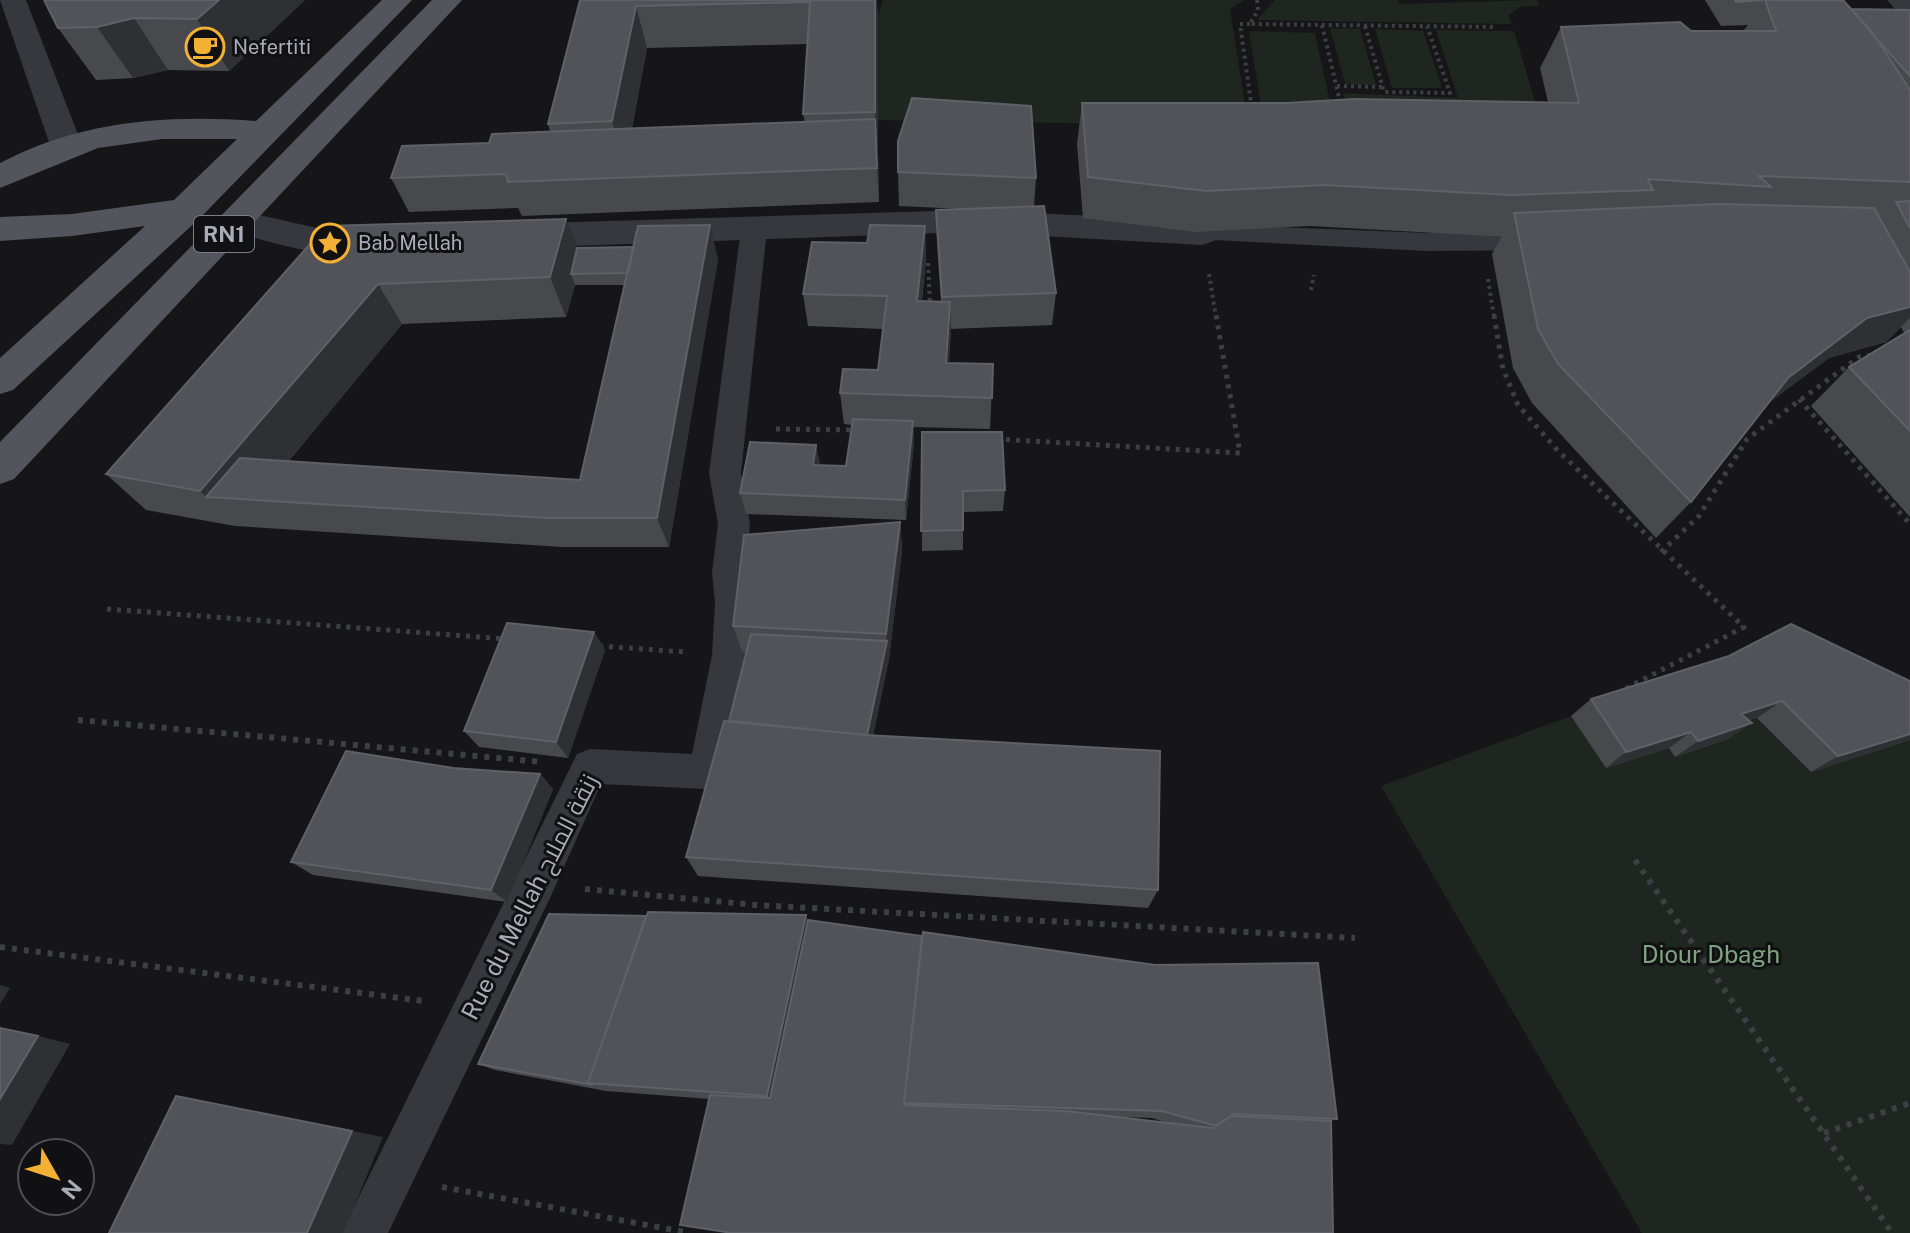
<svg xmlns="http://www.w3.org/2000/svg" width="1910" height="1233" viewBox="0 0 1910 1233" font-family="'Public Sans',Cairo,sans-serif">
<rect width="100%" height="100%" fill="#161618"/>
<path fill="#1e261f" d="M883,0h361l-14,9 17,108 103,1 -7,-25 115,5 -22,-68 78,1 30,100 -666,-11v-104z
M1275,0h123l2,4 137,-4 2,6h-18l-13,10 4,8 -255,-4z
M1330,28l30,1 16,56 -31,-1z
M1375,29l48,2 19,57h-50z
M1249,31l66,2 16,74 -70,-2z
M1571,716l35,51 63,-19 7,9 41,-27 40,-12 54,53 99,-31v493h-268l-261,-447z"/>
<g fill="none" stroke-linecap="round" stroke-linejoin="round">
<path stroke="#3d3f44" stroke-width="4" stroke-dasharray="3 4" stroke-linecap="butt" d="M1257,0l1,10 -8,14 243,3
M1250,24h-10l12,86
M1322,25l19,81
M1365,26l19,66 66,1 -23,-67
M1337,86l46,1
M928,263l2,42
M1209,274l7,43
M1488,279l6,38
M1311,290l3,-15"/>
<path stroke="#3d3f44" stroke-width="5" stroke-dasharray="4 6" stroke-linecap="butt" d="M1494,315l9,54 15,36 40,46 186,176 -123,64
M1799,399l111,125
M776,429l82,1
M996,439l244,14 -24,-138
M1661,552l38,-36 48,-77 112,-82 13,-2
M107,609l398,30
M599,646l86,6
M78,720h4"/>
<path stroke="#3d3f44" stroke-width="6" stroke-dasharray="5 7" stroke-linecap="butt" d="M78,720l465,42
M1635,860l257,373
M585,889l171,16 599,33
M0,947l424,54
M1824,1133l86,-30
M442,1187l248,46"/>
<path fill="#37383d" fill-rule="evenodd" d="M754,220l9,3 4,6 -26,244 9,51 -4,49 3,30 -3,52 -21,117 -5,12 -13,5 -106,-5 -51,114 -162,335h-47l236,-479 13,-5 102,5 20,-99 3,-52 -3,-30 6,-49 -9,-51 32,-244 4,-6z
M1202,224l225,9 119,-1 9,3 4,6 -4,6 -9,3 -119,1 -234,-12 -4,-6 4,-6z"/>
<path fill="#37383d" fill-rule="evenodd" d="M1887,0h23v18l-10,-3z
M237,210l93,21 42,-2 12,4 5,8 -5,8c-52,15 -109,-6 -159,-20l-5,-8 5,-8z
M970,210l232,11 12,4 5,8 -5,8 -12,4 -232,-13 -458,16 -12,-4 -5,-8 5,-8 12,-4z"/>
<path fill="#37383d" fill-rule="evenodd" d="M0,0h26l56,145 -5,7 -11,3 -11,-3 -5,-7z"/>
<path fill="#53555c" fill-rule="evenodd" d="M382,0h30l-211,217 -188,173 -13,4v-36l145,-132 -73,10 -72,5v-24l72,-3 102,-14 63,-61h-75l-64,9 -98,40v-25c79,-42 167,-49 256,-42z
M432,0h30l-448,479 -14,5v-42z"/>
</g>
<path fill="#47494d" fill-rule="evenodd" d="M44,0h261l-76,71 -61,-1 -35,8 -37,2 -38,-52z
M580,0h297l1,153 1,49 -357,14 -4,-8 -109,4 -18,-34 98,-35 61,-12 -2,-7zM807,44l-4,70 2,8 -173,6 15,-80z
M1705,0h138l8,9 59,1v507l-99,-111 38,-39 55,-34 -3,-6 -15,15 -57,16 -62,46 -76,98 -35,36 -124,-135 -19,-35 -21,-114 10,-18h-13l-179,-10 -114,6 -113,-14 -6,-74 5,-41 466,-1 -8,-34 21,-41 130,4h52l5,-6 -27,1z
M898,172l138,6 -2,28 22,87 -4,32 -102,4 -1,34 44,1 -3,65 -77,-2 1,16 -8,77 -160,-6 -6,-21 76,-48 4,20 26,1 6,-41 -8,-1 -4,-31 38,-23 5,-41 -75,-3 -5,-32 64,-51 58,-17 1,33 -4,42 19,1 -4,-59 -1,-33 27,-1 -64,-3z
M326,226l392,33 -49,288h-107l-327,-21 -89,-16 -40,-36zM575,285h50l-45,195 -291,-19 113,-137 164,-7z
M922,432l83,58 -2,21 -40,1v38l-41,1z
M900,522l2,28 -13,109 -16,76 285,155 -10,18 -450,-32 -12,-19 43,-136 18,-69h-5l-9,-26z
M594,632l11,18 -37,108 -89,-11 -15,-16z
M1910,681v59l-99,32 -54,-54 -8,2 -21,19 -53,18 -6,-9 -63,20 -35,-52 20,-17z
M453,768l87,6 13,15 -46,113 -194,-27 -22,-13z
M808,920l529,199 -6,2 2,112 -624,-134 -103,-8 -111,-21 -17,-6zM1120,1117l32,1 16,5z"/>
<path fill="#2f3033" d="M219,0h86l-76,71 -32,-52z
M875,0h2l1,16v137l-3,-41z
M636,6l11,42 -22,115 -13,-42z
M134,18l34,52 -35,8 -36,-51z
M875,119l3,34 1,49 -2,-34z
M566,219l16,41 -11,14 4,11 -9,32 -16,-40z
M710,225l8,34 -49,288 -12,-29z
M925,226l1,33 -8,74 -1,-32z
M378,284l24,40 -146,177 -50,-4 -6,-6z
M950,302l1,32 -4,60 -1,-31z
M1910,307v11l-24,24 -57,16 -78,58 37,-38 79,-60z
M913,421l1,22 -8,77 -1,-20z
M816,445l4,21 -7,-1z
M900,522l2,28 -13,109 -3,-25z
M594,632l11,18 -37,108 -12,-16z
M887,641l2,18 -20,98 -3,-16z
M1782,701l-25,17 -40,12 24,-16z
M1752,723l-24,16 -53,18 23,-16z
M1691,732l-22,16 -63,20 20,-16z
M1910,734v6l-99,32 27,-16z
M540,774l13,15 -46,113 -16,-12z
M806,915l7,16 -37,173 -9,-8z
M0,985l10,3 -10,16z
M38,1036l32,8 -58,101 -12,-1v-45z
M352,1131l31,6 -40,96h-36z"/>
<path fill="#525359" stroke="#5f6168" stroke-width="2" d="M44,0h175l-22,19 -63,-1 -37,9 -39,1z
M580,0h295v112l-72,2 7,-112 -174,4 -24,115 -64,3z
M1735,0h28l-27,2z
M1765,0h78l29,32 38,58v92l-151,-6 12,11 -123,-8 5,11 -142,5 -187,-10 -118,6 -118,-14 -6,-74h205l67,-4 225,4 -18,-76 119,-5 11,9h85z
M1851,9l59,1v66l-36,-40z
M912,98l119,8 5,72 -138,-6v-31z
M875,119l2,49 -369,14 -2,-8 -115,4 11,-32 87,-3 3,-9z
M1910,201v27l-14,-26z
M1718,204l156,4 36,64v35l-43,11 -79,60 -97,124 -133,-138 -20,-35 -24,-116z
M1044,206l12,87 -114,4 -6,-87z
M566,219l-16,58 -172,7 -178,207 -94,-17 220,-248z
M710,225l-53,293h-111l-340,-21 34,-39 340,22 58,-254z
M870,225l55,1 -8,75 33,1 -4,61 47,1 -1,34 -152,-5 3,-24 35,1 9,-74 -84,-2 9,-52 55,1z
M634,247l-6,26 -57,1 6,-26z
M1910,330v101l-61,-64z
M853,419l60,2 -8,79 -165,-7 10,-51 66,3 -3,20 33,1z
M922,432h80l3,58 -42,1v39l-42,1z
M900,522l-14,112 -153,-8 11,-91z
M507,623l87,9 -38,110 -92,-11z
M1791,624l119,57v53l-72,22 -56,-55 -41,13 11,9 -54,18 -7,-9 -65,20 -35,-53 138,-43z
M751,634l136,7 -20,94 -138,-14z
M724,721l141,14 295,16 -2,139 -472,-33z
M346,751l107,17 87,6 -49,116 -200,-28z
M648,912l158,3 -39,181 -179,-13z
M549,914l97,2 -58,167 5,2 -115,-21z
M808,920l114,16 -18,167v2l161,6 147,17 19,-12 100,5 2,112h-601l-52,-8 30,-130 60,3z
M923,932l232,33 163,-2 19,156 -103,-5 -18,12 -54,-15 -258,-8z
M0,1028l38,8 -38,63z
M176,1096l176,35 -45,102h-198z"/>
<defs>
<symbol id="cafe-ring" viewBox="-11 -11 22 22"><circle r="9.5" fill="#111113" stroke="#f2b134" stroke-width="1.5"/><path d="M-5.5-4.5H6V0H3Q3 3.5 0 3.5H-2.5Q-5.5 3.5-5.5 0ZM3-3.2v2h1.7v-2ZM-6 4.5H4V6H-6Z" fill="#f2b134"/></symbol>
<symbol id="sight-ring" viewBox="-11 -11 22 22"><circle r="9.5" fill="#111113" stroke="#f2b134" stroke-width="1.5"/><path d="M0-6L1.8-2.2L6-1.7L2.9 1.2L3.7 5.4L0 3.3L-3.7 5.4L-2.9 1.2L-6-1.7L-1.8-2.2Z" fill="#f2b134"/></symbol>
</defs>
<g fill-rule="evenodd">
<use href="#cafe-ring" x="183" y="25" width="44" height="44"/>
<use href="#sight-ring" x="308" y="221" width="44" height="44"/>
</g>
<g text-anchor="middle" stroke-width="6" stroke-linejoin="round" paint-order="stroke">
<g font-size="20" fill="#a8adb8" stroke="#111113" text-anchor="start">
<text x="233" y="54">Nefertiti</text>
<text x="358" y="250">Bab Mellah</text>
</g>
<rect fill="#111113" stroke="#7b7e86" stroke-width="2" x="194" y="216" width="60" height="36" rx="6"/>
<g font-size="22" font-weight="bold" fill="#a8adb8">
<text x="224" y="242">RN1</text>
</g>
<g font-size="24" fill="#a8adb8" stroke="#111113">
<text transform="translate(530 897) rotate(-63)" y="8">Rue du Mellah زنقة الملاح</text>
</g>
<g font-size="24" fill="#7fa381" stroke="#111113">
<text x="1711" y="963">Diour Dbagh</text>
</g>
</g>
<g transform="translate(56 1177) rotate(129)"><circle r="38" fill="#111113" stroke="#4d4f55" stroke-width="2"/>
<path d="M0-6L14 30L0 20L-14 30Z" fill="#f2b134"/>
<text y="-12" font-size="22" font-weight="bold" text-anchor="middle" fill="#a8adb8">N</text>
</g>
</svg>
